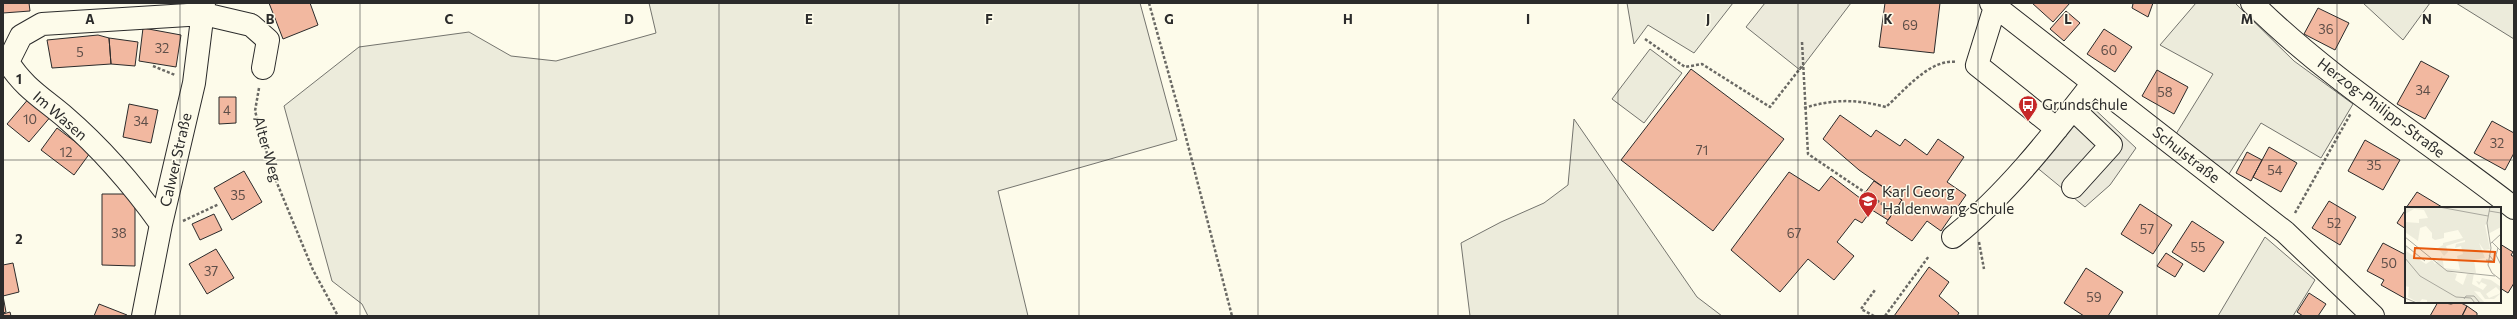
<svg xmlns="http://www.w3.org/2000/svg" width="2517" height="319" viewBox="0 0 2517 319" font-family="Commissioner,sans-serif">
<rect width="100%" height="100%" fill="#fdfbea"/>
<path fill="#ecebdb" stroke="#74746e" d="M649,3h491l37,137 -179,51 30,125h-660l-6,-12 -30,-23 -48,-175 75,-59 110,-15 42,24 45,5 100,-28z
M1627,3h106l-39,50 -46,-28 -14,19z
M2196,3h39l59,58 59,43 -32,54 -60,-35 -32,51 -53,-40 37,-60 -53,-29z
M2363,3h67l-27,37z
M2456,3h58v36z
M1650,49l32,24 -38,50 -32,-24z
M1574,119l123,178 25,19h-252l-9,-73 40,-21 43,-19 24,-18z
M2265,237l50,43 -22,36h-75z"/>
<path fill="#eceadb" stroke="#74746e" d="M1765,3h86l-51,67 -54,-43z
M2088,103l48,45 -26,37 -25,22 -50,-41z"/>
<path fill="#f2b8a0" stroke="#2b2b2b" d="M3,3h26l1,8 -27,2z
M269,3h41l8,22 -35,14z
M1885,3h55l-6,50 -55,-6z
M2032,3h38l-17,19z
M2131,3h22l-5,14 -16,-9 1,-4z
M2318,8l31,15 -14,27 -31,-16z
M2066,11l14,12 -16,18 -14,-12z
M143,28l38,7 -5,32 -37,-6z
M2104,29l28,18 -17,25 -28,-18z
M98,35l11,3 2,26 -59,4 -5,-28z
M109,38l29,4 -3,24 -24,-2z
M2421,61l28,15 -24,43 -28,-15z
M1691,69l93,70 -71,92 -92,-71z
M2157,70l31,17 -14,27 -32,-18z
M30,97l22,18 -23,27 -22,-18z
M219,97h17v26l-17,1z
M129,104l29,6 -7,33 -28,-6z
M1840,115l31,22 5,-7 24,16 5,-7 22,16 11,-16 26,18 -17,25 19,13 -25,36 -14,-10 -15,20 -26,-18 16,-23 -43,-30 -36,-31z
M2492,121l22,12v20l-9,17 -31,-17z
M57,128l33,25 -16,22 -33,-25z
M2365,140l35,20 -17,30 -35,-19z
M2269,147l28,16 -16,29 -28,-15z
M2247,152l15,8 -11,21 -15,-8z
M244,171l18,31 -30,18 -18,-32z
M1789,172l30,19 12,-15 42,32 -11,15 -7,-4 -18,23 17,14 -20,24 -26,-21 -28,33 -49,-42z
M1874,181l28,19 -14,20 -16,-10 1,-2 -12,-10z
M2417,192l25,15v1h-36z
M102,194h33v72l-33,-1z
M2329,201l27,16 -16,28 -28,-17z
M2140,204l32,21 -19,29 -32,-20z
M2406,209v20l-9,-6z
M214,214l8,16 -22,10 -8,-16z
M2192,221l32,21 -20,30 -32,-20z
M2383,243l23,12v44l-25,-14 3,-5 -17,-9z
M2500,244l13,8 -2,3 3,2v26l-6,10 -8,-5z
M216,249l18,29 -27,16 -18,-30z
M2166,253l17,11 -8,13 -18,-11z
M13,263l6,29 -16,4v-31z
M1929,267l20,15 -10,14 20,17 -2,3h-63z
M2086,268l37,24 -15,24h-24l-20,-13z
M2309,293l17,11 -8,12h-15l-6,-4z
M3,296l3,16 -3,1z
M2438,302l13,2 8,-2 8,4 -5,10h-32z
M99,304l28,11 -1,1h-32z
M2467,306l10,7v3h-15z
M10,312l1,4h-8v-2z"/>
<g fill="none" stroke-linecap="round" stroke-linejoin="round">
<defs>
<path id="minor" d="M1991,3l294,229 88,84
M2252,3c79,78 175,137 262,205
M1995,7l-18,58 80,64
M2073,109l38,36 -38,42
M161,224c-28,-39 -60,-76 -96,-107 -21,-18 -42,-30 -57,-55l13,-26 21,-12 162,-10 47,11 17,15 -5,28
M1953,237c54,-43 98,-100 140,-154
M143,316l18,-92 33,-141 10,-80"/>
</defs>
<use href="#minor" stroke="#2b2b2b" stroke-width="24"/>
<path stroke="#6a6964" stroke-width="2.5" stroke-dasharray="3 2" stroke-linecap="butt" d="M1149,3l33,119 50,194
M1645,39l40,28 17,-3 68,43 32,-41
M1802,42l6,112 80,54 -6,9
M153,66l22,9
M259,88l-4,23 17,60 41,99 25,46
M1804,108c30,-9 51,-9 82,-1 18,-16 44,-49 71,-45
M2295,213l56,-100
M183,221l36,-17
M1979,242l5,27
M1874,316l-13,-7 14,-19
M1885,316l44,-60"/>
<use href="#minor" stroke="#fdfbea" stroke-width="22"/>
</g>
<path fill="none" stroke="#2b2b2b" stroke-width="1" stroke-opacity="0.55" d="M180,3v313M360,3v313M539,3v313M719,3v313M899,3v313M1079,3v313M1258,3v313M1438,3v313M1618,3v313M1798,3v313M1978,3v313M2157,3v313M2337,3v313M3,160h2511"/>
<defs>
<symbol id="bus-pin" viewBox="-11 -11 22 30"><path d="M0 17L-7.5 6A9.5 9.5 0 1 1 7.5 6Z" fill="#c62828" stroke="#fdfbea"/><path d="M-5-6H5V4H4V6H2V4H-2V6H-4V4H-5ZM-3.5-4V0h7V-4ZM-3.5 1.2v1.5H-2V1.2ZM2 1.2v1.5H3.5V1.2Z" fill="#fff"/></symbol>
<symbol id="school-pin" viewBox="-11 -11 22 30"><path d="M0 17L-7.5 6A9.5 9.5 0 1 1 7.5 6Z" fill="#c62828" stroke="#fdfbea"/><path d="M0-5L7-2L0 1L-7-2ZM-4 1L0 2.5L4 1V4Q0 6-4 4Z" fill="#fff"/></symbol>
</defs>
<g fill-rule="evenodd">
<use href="#bus-pin" x="2017" y="94" width="22" height="30"/>
<use href="#school-pin" x="1857" y="190" width="22" height="30"/>
</g>
<g text-anchor="middle" stroke-width="3" stroke-linejoin="round" paint-order="stroke">
<g font-size="13" fill="#5d4e48">
<text x="1910" y="30">69</text>
<text x="2326" y="34">36</text>
<text x="162" y="53">32</text>
<text x="2109" y="55">60</text>
<text x="80" y="57">5</text>
<text x="2423" y="95">34</text>
<text x="2165" y="97">58</text>
<text x="227" y="115">4</text>
<text x="30" y="124">10</text>
<text x="141" y="126">34</text>
<text x="2497" y="148">32</text>
<text x="1702" y="155">71</text>
<text x="66" y="157">12</text>
<text x="2374" y="170">35</text>
<text x="2275" y="175">54</text>
<text x="238" y="200">35</text>
<text x="2334" y="228">52</text>
<text x="2147" y="234">57</text>
<text x="119" y="238">38</text>
<text x="1794" y="238">67</text>
<text x="2198" y="252">55</text>
<text x="2389" y="268">50</text>
<text x="211" y="276">37</text>
<text x="2094" y="302">59</text>
</g>
<g font-size="15" fill="#2b2b2b" stroke="#fdfbea" text-anchor="start">
<text x="2042" y="110">Grundschule</text>
<text x="1882" y="197">Karl Georg<tspan x="1882" dy="17">Haldenwang Schule</tspan></text>
</g>
<g font-size="15" fill="#2b2b2b" stroke="#fdfbea">
<text transform="translate(2381 108) rotate(37)" y="5">Herzog-Philipp-Straße</text>
<text transform="translate(60 116) rotate(41)" y="5">Im Wasen</text>
<text transform="translate(267 149) rotate(74)" y="5">Alter Weg</text>
<text transform="translate(2186 155) rotate(38)" y="5">Schulstraße</text>
<text transform="translate(176 160) rotate(-77)" y="5">Calwer Straße</text>
</g>
</g>
<g transform="translate(2405 207)">
<rect width="96" height="96" fill="#fdfbea"/>
<path d="M0,0h96v20l-13,7 -1,-10 -2,1 5,24 -6,1 -5,-7 6,15 -11,2 2,13 -28,-2 9,3 -2,6 8,5 4,-11 7,-1 -2,11 11,6 4,-5 -6,-3 -2,3 -3,-4 4,1 2,-4 9,2 10,7v5l-5,-5 -10,7 3,4 12,-5 -7,6h-9l-5,-7 -6,-1 11,12h-58v-3l-5,-1 -3,4 -11,-6 1,-10 -4,-1 1,-40 2,2 -2,3 20,13 6,-4 3,4 7,-8 2,12 16,2 -3,-14 6,-2 -2,-8 -6,2 1,-4 9,-2v-2l-19,6 2,6 -4,4 -6,-8 5,-3v-2l24,-6 -4,1 -5,-8 -14,3v5l-9,2 -3,-2v-5l-6,-7 -6,2 -2,13 -13,-9v-10l14,1v-4l9,-1 -4,-8 -10,-1 -9,5z" fill="#ecebdb"/>
<path fill="none" stroke="#a9a89e" stroke-width="1" d="M34,0l49,9M85,0l-3,16 4,25 -3,17 4,8 9,7M84,4l12,2M0,30l42,34 48,5M87,35l9,9M85,37l11,-10M0,38l20,16M93,41l-2,7 5,10M0,51l15,18 36,21 15,1 4,5M81,53l8,1 -5,-6M0,91l12,5M59,92l2,-3h8l6,7"/>
<path fill="#e8590c" fill-opacity="0.15" stroke="#e8590c" stroke-width="2" d="M10,41l80,4 -1,10 -80,-4z"/>
<rect width="96" height="96" fill="none" stroke="#2b2b2b" stroke-width="2"/>
</g>
<g font-size="13" text-anchor="middle" font-weight="bold" fill="#2b2b2b" stroke="#fdfbea" stroke-width="3" stroke-linejoin="round" paint-order="stroke">
<text x="90" y="24">A</text>
<text x="270" y="24">B</text>
<text x="449" y="24">C</text>
<text x="629" y="24">D</text>
<text x="809" y="24">E</text>
<text x="989" y="24">F</text>
<text x="1169" y="24">G</text>
<text x="1348" y="24">H</text>
<text x="1528" y="24">I</text>
<text x="1708" y="24">J</text>
<text x="1888" y="24">K</text>
<text x="2068" y="24">L</text>
<text x="2247" y="24">M</text>
<text x="2427" y="24">N</text>
<text x="19" y="84">1</text>
<text x="19" y="244">2</text>
</g>
<rect width="2517" height="319" fill="none" stroke="#2b2b2b" stroke-width="8"/>
</svg>
